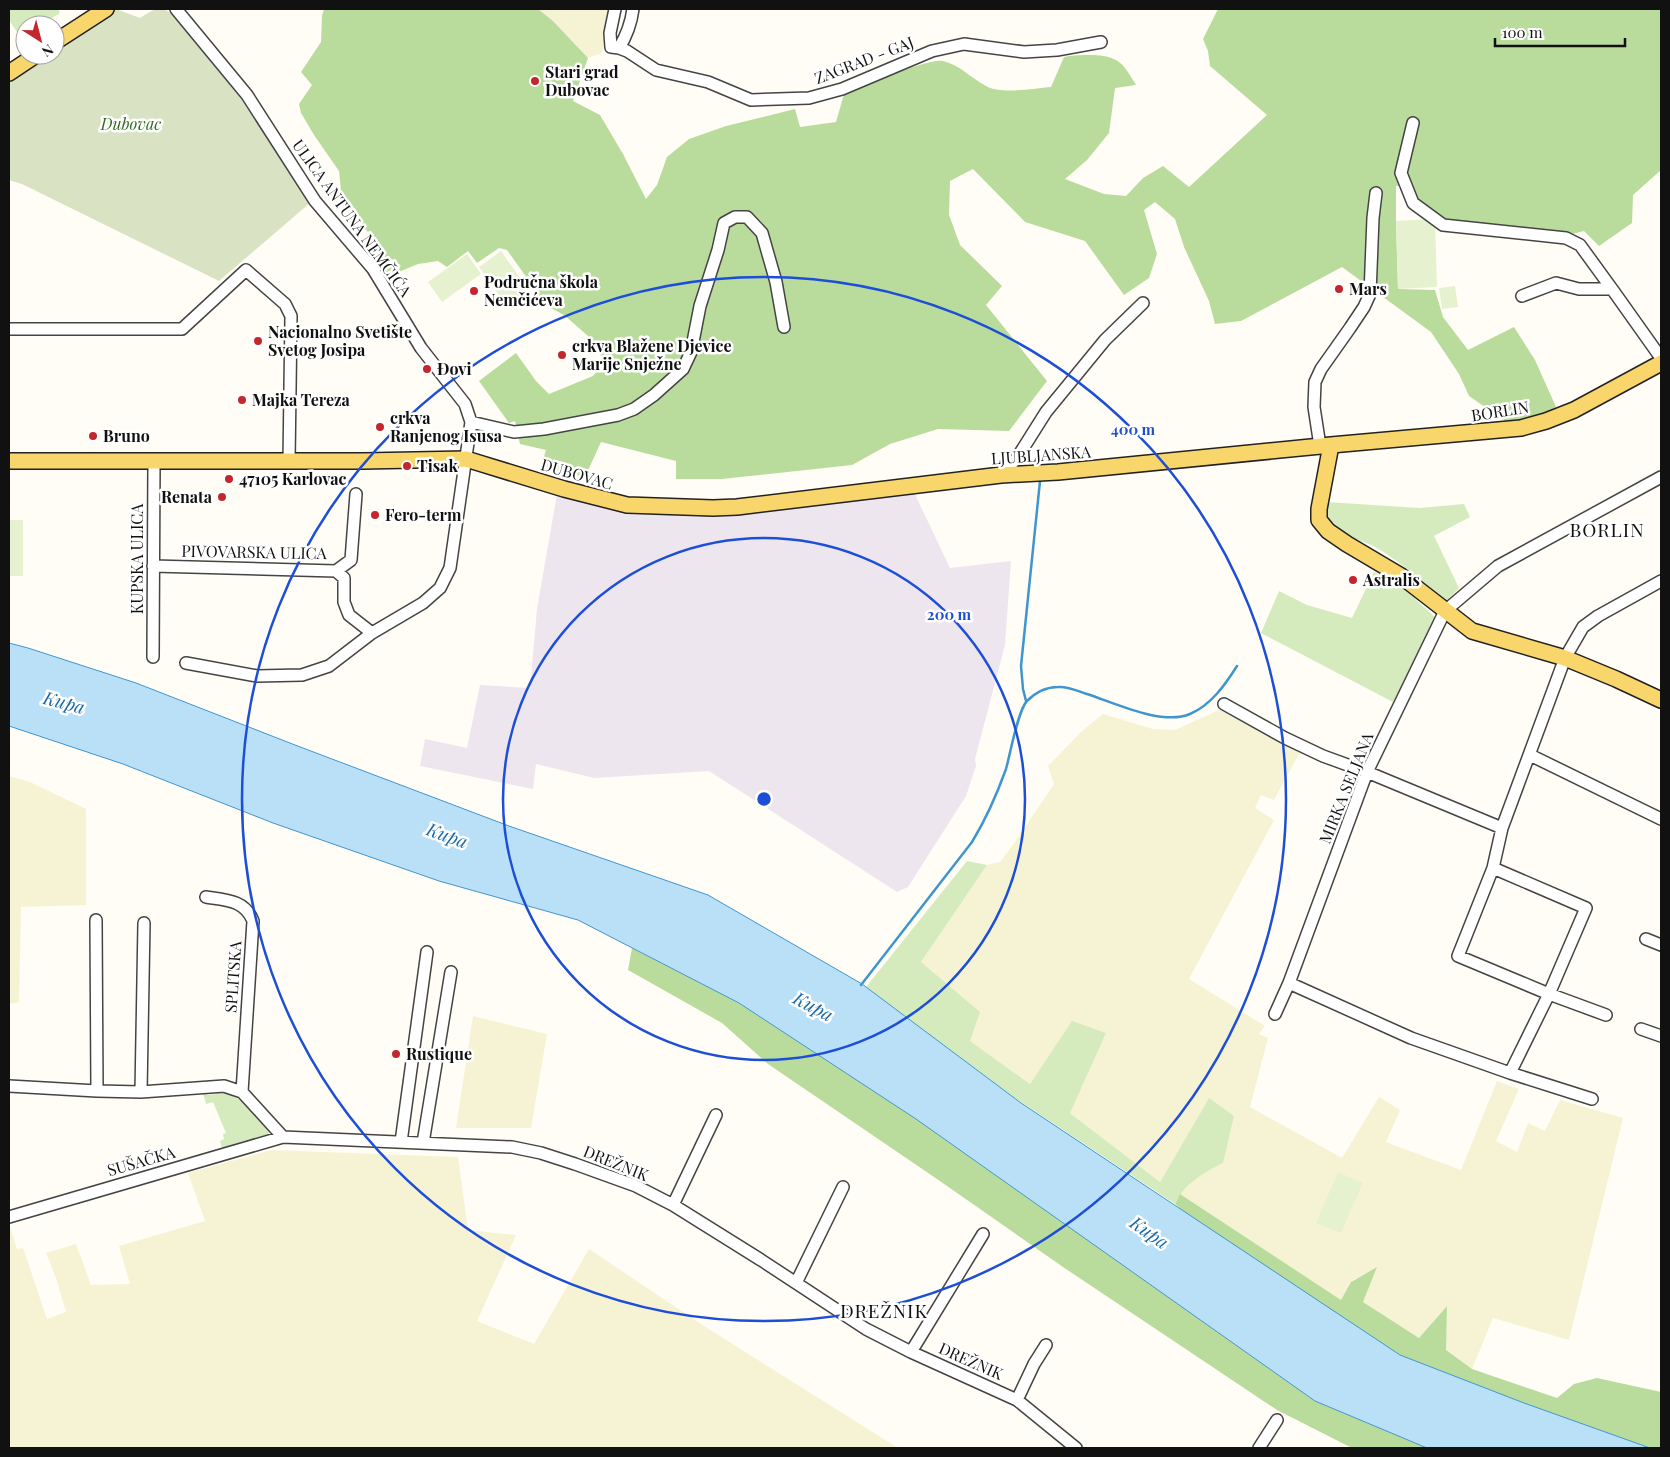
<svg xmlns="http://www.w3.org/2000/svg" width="1670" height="1457" viewBox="0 0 1670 1457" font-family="'Playfair Display',serif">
<rect width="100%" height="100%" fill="#fffdf5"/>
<path fill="#eee6ef" d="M912,488l38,80 61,-7 -6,84 -30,114 1,7 -10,30 -58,91 -11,5 -188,-121 -115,7 -58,-14 -3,25 -113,-23 5,-27 42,9 13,-63 50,3 7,-79 20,-115 68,17z"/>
<path fill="#f6f3d4" d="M538,9h73l-9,44 -14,5 -35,-37z
M1219,710l81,42 -26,48 -13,-5 -6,13 19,12 -85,159 76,47 -6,8 9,4 -18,69 92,51 37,-61 21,13 -14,32 75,28 36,-89 22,8 -23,52 21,11 11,-29 17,8 15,-31 63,18 -54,222 -76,-22 -21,51 -26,-18v-44l-27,31 -56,-36 13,-34 -23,12 -12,20 -161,-106 15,-16 28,-15 -14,-65 -49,84 -91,-70 37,-79 -34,-11 -42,62 -61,-43 -48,-79 66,-97 13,-3 15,-20 39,-58 -6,-18 34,-35 21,-17 50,15 22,1z
M9,776l21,6 56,27v96l-65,2 -2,95 -10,2z
M473,1016l74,18 -16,94h-75z
M271,1150l187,7 10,73 48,5 -39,86 57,23 55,-95 115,77 194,122h-889v-220l1,-1 7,22 6,-1 24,71 19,-7 -10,-34 -10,-25 30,-9 15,41 39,-1 -11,-38 86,-25 -17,-48z"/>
<path fill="#d5ebbd" d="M9,9h49l2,4 -19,12h-16v10l-4,3 -12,-18z
M1326,502l94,6 44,-4 6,13 -36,19 25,52 -14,14c-22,-18 -44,-41 -70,-55 -22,-11 -33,-8 -51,-31z
M1374,572l26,13 36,33 -43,84 -132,-69 18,-42 28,14 45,13z
M967,861l20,4 -66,97 59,50 -10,29 60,43 42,-63 34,12 -36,80 90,69 49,-84 25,18 -11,47c-21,11 -37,19 -48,41l-163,-108 -146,-109z
M206,1092l1,3 10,-1v-2c24,1 37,22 52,39l-1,6 -22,3 -24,8 -2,-7 4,-2 -1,-5 3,-1 -13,-31 -7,2 -3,-11z"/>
<path fill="#b9dc9c" d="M324,9h214l15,12 35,37 -15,43 27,14 23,39 23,45 11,-14 10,-28 22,-18 37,-13 69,-17 5,18 36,-5 8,-28c19,-7 83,-36 99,-33 17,4 28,17 43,25 16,9 48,2 65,1l13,-30c10,-2 18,-2 28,-2 27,1 31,8 44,30l-21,3 -6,45 -22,27 -22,19 39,15 22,2 17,-18 20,-12 26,21 78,-72 -57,-49 -2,-15 -5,-12 15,-30h443v161l-28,25 -1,28 -33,23 -15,-15 -16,4 -125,-14 -28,-18 -10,-18 -9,1v35l2,68 37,1 8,27 25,33 46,-23 21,33 21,47 -18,9 -30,7 -39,-27 -10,-22 -28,-42 -89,-65 -101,54 -26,3 -6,-23 -25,-54 -9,-28 -20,-17 -11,8 13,44 -8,24 -25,17 -39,-54 -60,-19 -52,-53 -23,12 -1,34 11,30 42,41 -16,19 61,76 -38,50 -71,-2 -48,15 -38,21 -130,14h-46v-18l-75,-19 -16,35 -44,-10 5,-17 -26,-6 -5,-23 -6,2 -30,-42 37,-28 20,28 13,13 44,-18 12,-15 -17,-25 -24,-21 -17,-9 -40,-56 -8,-2 -22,15 -9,-12 -21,16 -9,-6 -20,3 -29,12 -11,-10 5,-16 -41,-49 -3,-30 -25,-36 -13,-22 -2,-9 13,-19 -11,-13 20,-30 1,-26z
M632,948l107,55 177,116 399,282 112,47h-75l-75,-38 -214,-143 -126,-88 -169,-115 -46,-41 -94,-53z
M1180,1194l161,106 10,-18 26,-15 -14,35 56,36 28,-32 -1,44 26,19 85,29 17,-14 23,-6 64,14v56h-11l-126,-45 -124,-48 -214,-141 -11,-10z"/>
<path fill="#d9e3c4" d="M116,9l24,9c17,-11 21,-13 38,0l63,81 70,103 -92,79 -197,-97 -13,-4v-98l37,-27h9v-7z"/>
<path fill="#e6f2cf" d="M1435,219l2,68 -39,2 -2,-68z
M501,251l27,38 -22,16 -27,-38z
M467,254l14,20 -39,28 -14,-20z
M1455,286l3,21 -16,2 -3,-21z
M9,520h14v56h-14z
M1338,1172l25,11 -22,50 -25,-10z"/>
<path fill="#b9e0f7" stroke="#3f96cf" d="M9,643l19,5 108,35 159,62 214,81 199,69 154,89 159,119 379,252 124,48 126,45h-223l-112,-47 -399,-282 -177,-116 -161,-83 -139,-39 -166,-58 -150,-59 -114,-38z"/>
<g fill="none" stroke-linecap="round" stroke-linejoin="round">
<path stroke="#3f96cf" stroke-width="2.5" d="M1026,701l-3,-12 -2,-23 19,-185
M861,985l111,-143c14,-23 25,-48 34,-73 4,-14 12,-59 21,-68 9,-9 19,-14 31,-14 9,-1 20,4 29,7 28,9 75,32 103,20 21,-9 35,-29 47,-48"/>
<defs>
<path id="minor" d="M176,9l71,86 68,106 58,68 48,79 44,56 6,18 -21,146 -10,20 -17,15 -51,30 -43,33 -27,9 -45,1 -71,-13
M615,9l-5,24 1,14 8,1 8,3 29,19 52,12 43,18 58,-2 33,-9 90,-38 32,-7 60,8 33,-2 44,-8
M619,48c8,-13 12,-24 14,-39
M1413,123l-12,50 12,30 30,22 123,13 14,7 32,44
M1522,296l34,-13 23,6h33l49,69
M9,329h173l64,-59 39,34 6,12 -2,145
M471,422l43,10 30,-3 74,-14 16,-6 20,-14 29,-26 8,-17 9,-46 18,-56 6,-27 11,-6h12l15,16 14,49 8,45
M1320,446l-6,-39 1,-25 6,-13 29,-41 14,-21 6,-13 3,-76 3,-25
M1001,475l16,-17 29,-46 59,-72 38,-37
M153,566l183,5 8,7v24l5,13 23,18
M336,571l15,-11 5,-66
M153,657l1,-196
M1224,704l61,34 38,18 44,16 135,56
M1530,755l131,64
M1493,868l93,40 -37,86 57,21
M206,897c20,3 39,3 47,24l-11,171
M96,920l1,171
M1646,939l15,6
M1275,1014l14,-31
M1641,1029l20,7
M1510,1073l39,-79 -91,-38 35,-88 9,-40 63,-170 18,-31 15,-11 63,-35
M9,1086l88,5 44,1 83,-6 18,6 41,45
M141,1092l3,-169
M1592,1099l-82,-26 -99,-35 -122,-55 78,-211 78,-161 53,-45 163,-89
M401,1142l26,-190
M423,1143l28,-171
M673,1205l43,-90
M9,1217l274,-80 229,10 29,6 34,11 61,22 37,19 88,55 105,69 45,23 106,48 59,48
M796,1283l47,-96
M911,1352l72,-118
M1017,1400l17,-36 12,-19
M1259,1448l18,-28"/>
<path id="major" d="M55,42l51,-33
M9,73l27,-18
M1331,445l-12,64v11l9,11 19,13 54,32 71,55 93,27 51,21 45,21
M9,461h354l103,-2 98,30 63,16 86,3 24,-1 264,-32 57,-3 273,-27 190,-17 25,-7 28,-11 87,-47"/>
</defs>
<use href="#minor" stroke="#444" stroke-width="14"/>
<use href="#major" stroke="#222" stroke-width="18"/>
<use href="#minor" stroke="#fff" stroke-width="11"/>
<use href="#major" stroke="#f9d66b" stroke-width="15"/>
</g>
<g fill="none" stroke="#1d4ed8" stroke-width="2.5">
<circle cx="764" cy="799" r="261"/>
<circle cx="764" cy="799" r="522"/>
</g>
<g fill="#c4262e" stroke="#fff" stroke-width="2">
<circle cx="535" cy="81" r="5"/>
<circle cx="1339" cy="289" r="5"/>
<circle cx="474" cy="291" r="5"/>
<circle cx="258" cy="341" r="5"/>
<circle cx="562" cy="355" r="5"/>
<circle cx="427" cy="369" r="5"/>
<circle cx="242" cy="400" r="5"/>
<circle cx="380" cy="427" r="5"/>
<circle cx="93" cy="436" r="5"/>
<circle cx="407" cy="466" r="5"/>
<circle cx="229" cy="479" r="5"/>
<circle cx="222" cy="497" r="5"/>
<circle cx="375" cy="515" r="5"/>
<circle cx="1353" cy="580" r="5"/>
<circle cx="396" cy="1054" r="5"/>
</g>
<g text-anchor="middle" stroke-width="5" stroke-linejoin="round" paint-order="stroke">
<g font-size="16" fill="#111" stroke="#fff">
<text transform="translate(864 60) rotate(-21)" y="6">ZAGRAD - GAJ</text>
<text transform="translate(352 218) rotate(54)" y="6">ULICA ANTUNA NEMČIĆA</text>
<text transform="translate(1500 411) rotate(-9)" y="6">BORLIN</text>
<text transform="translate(1041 455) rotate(-4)" y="6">LJUBLJANSKA</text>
<text transform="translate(577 474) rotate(16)" y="6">DUBOVAC</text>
<text transform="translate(254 552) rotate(1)" y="6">PIVOVARSKA ULICA</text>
<text transform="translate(137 559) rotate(-90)" y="6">KUPSKA ULICA</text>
<text transform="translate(1346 788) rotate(-68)" y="6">MIRKA SELJANA</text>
<text transform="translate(233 977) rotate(-86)" y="6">SPLITSKA</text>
<text transform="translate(141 1161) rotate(-16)" y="6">SUŠAČKA</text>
<text transform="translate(616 1163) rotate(22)" y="6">DREŽNIK</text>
<text transform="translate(971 1361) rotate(24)" y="6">DREŽNIK</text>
</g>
<g font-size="16" font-weight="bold" fill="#111" stroke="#fff" text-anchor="start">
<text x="545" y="78">Stari grad<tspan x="545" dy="18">Dubovac</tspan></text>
<text x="484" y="288">Područna škola<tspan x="484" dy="18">Nemčićeva</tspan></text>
<text x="1349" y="295">Mars</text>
<text x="268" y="338">Nacionalno Svetište<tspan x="268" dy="18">Svetog Josipa</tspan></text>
<text x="572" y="352">crkva Blažene Djevice<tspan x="572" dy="18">Marije Snježne</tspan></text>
<text x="437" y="375">Đovi</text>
<text x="252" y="406">Majka Tereza</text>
<text x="390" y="424">crkva<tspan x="390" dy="18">Ranjenog Isusa</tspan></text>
<text x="103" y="442">Bruno</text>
<text x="417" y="472">Tisak</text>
<text x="239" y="485">47105 Karlovac</text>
<text x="212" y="503" text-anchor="end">Renata</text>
<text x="385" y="521">Fero-term</text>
<text x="1363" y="586">Astralis</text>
<text x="406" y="1060">Rustique</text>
</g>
<g font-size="16" font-style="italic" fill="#2f6b1f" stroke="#fff">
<text x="131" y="130">Dubovac</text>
</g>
<g font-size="18" font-style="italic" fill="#1768a6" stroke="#fff">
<text transform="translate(64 703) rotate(15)" y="6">Kupa</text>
<text transform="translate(447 836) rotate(20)" y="6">Kupa</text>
<text transform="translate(813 1007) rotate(28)" y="6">Kupa</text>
<text transform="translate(1149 1233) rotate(35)" y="6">Kupa</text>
</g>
<g font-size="19" letter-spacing="1" fill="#111" stroke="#fff">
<text x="1607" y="537">BORLIN</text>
<text x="884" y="1318">DREŽNIK</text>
</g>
</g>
<circle cx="764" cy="799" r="8" fill="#1d4ed8" stroke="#fff" stroke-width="2.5"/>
<g font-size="15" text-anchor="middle" font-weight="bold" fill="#1d4ed8" stroke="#fff" stroke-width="5" stroke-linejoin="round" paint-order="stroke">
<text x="1133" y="435">400 m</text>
<text x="949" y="620">200 m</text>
</g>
<rect width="1670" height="1457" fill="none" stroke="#111111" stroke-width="20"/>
<g transform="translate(40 40) rotate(144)"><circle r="24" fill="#ffffff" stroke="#a0a0a0"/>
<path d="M0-4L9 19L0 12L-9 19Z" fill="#c4262e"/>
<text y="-8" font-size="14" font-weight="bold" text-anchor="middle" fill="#111111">N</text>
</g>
<path d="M1495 38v8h130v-8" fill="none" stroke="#111111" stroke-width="2.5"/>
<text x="1502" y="38" font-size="15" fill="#111111" stroke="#ffffff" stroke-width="4" paint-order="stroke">100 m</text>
</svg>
